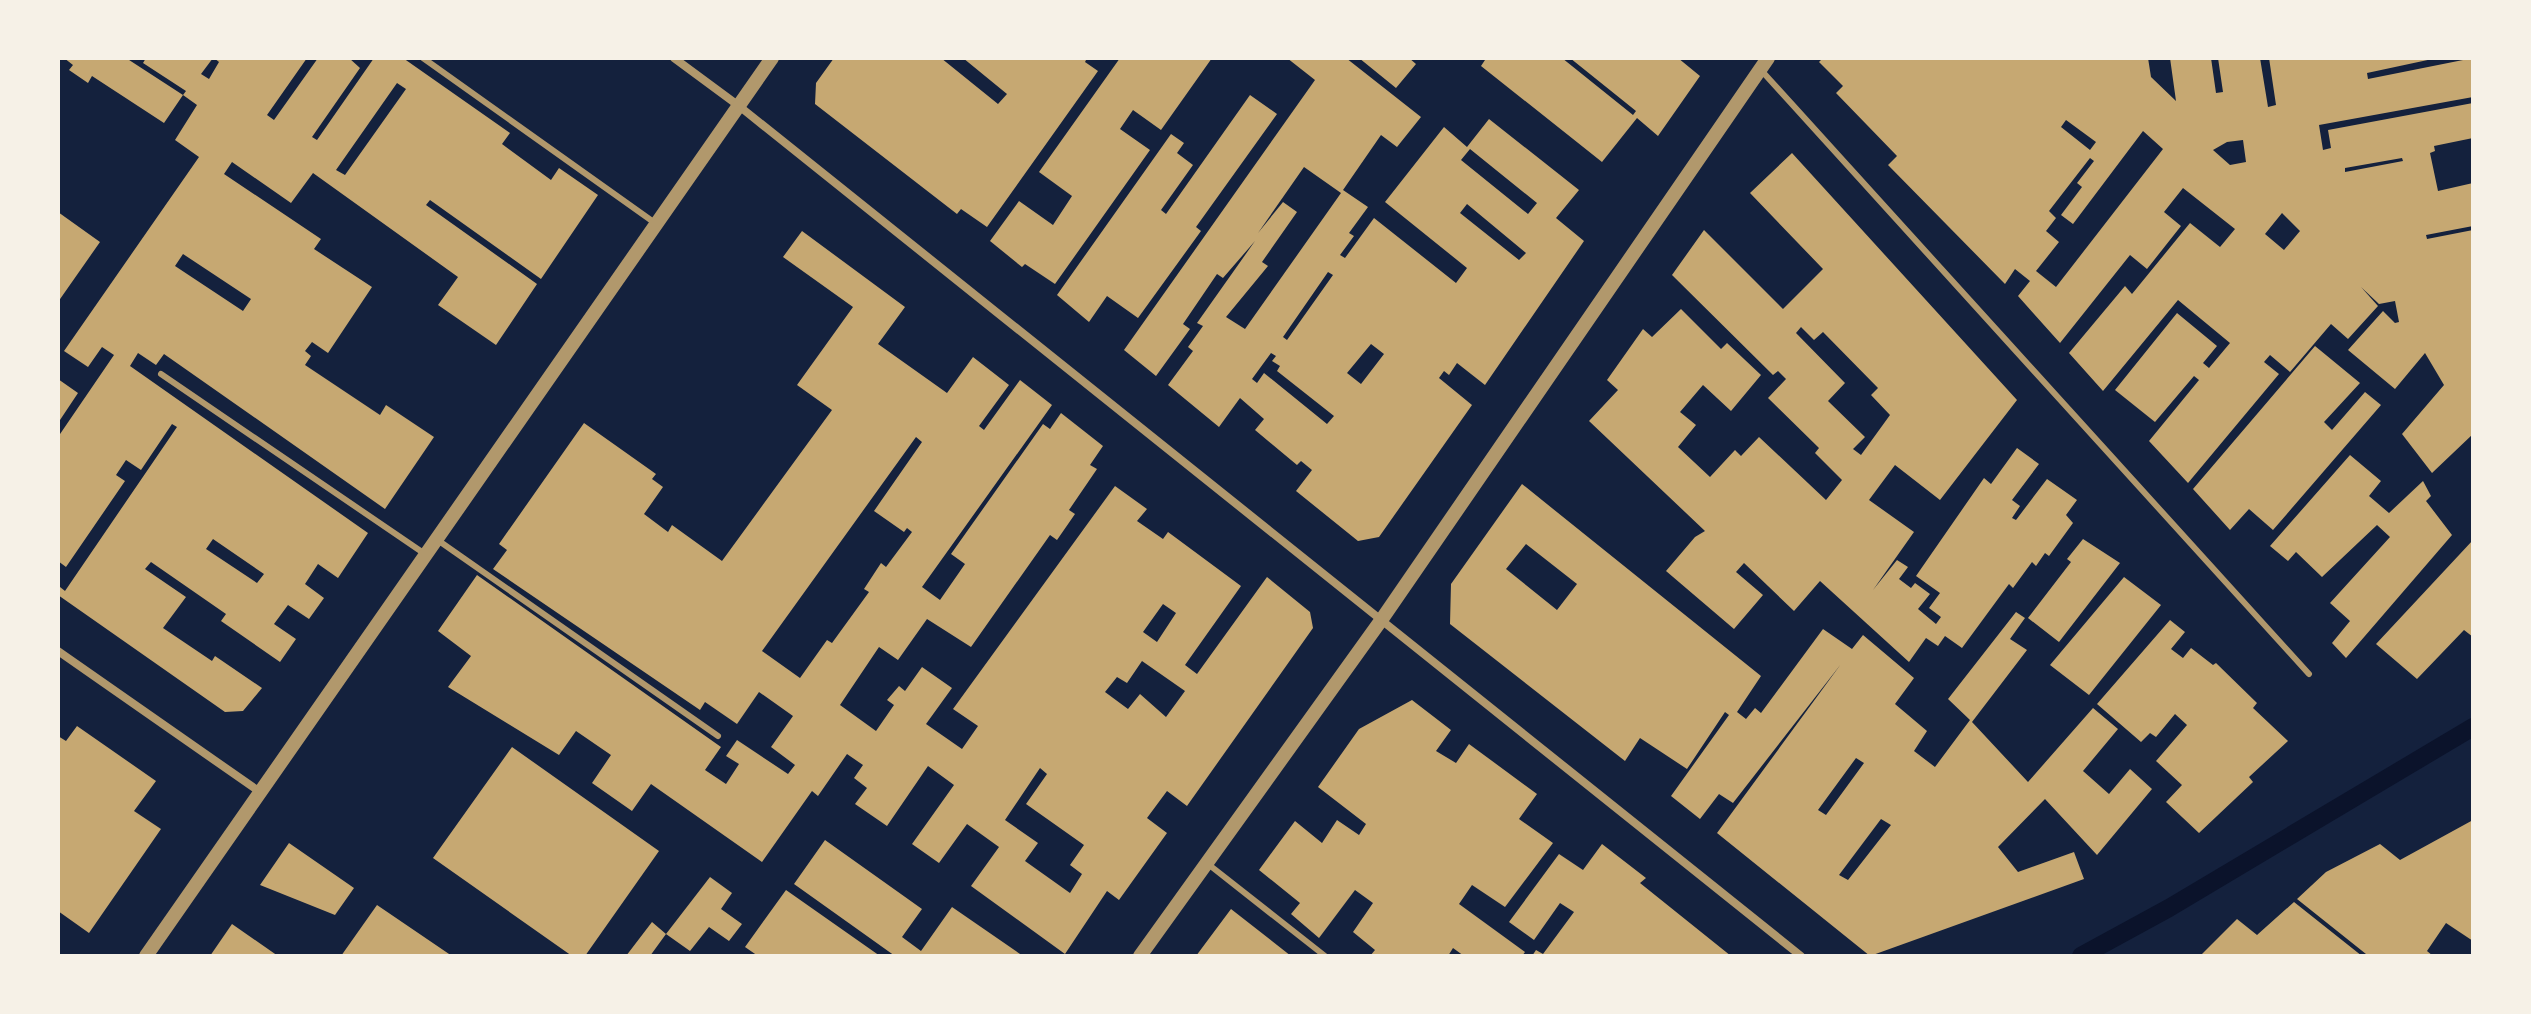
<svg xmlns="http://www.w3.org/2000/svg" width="2531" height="1014" viewBox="0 0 2531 1014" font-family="Karla,sans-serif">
<rect width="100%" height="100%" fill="#14213d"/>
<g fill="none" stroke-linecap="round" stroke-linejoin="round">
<path stroke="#0b132b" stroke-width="18" d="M2081,956l88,-48 304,-181"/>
</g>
<path fill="#c6a872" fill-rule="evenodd" d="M64,58h62l57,37 -19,28 -72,-47 -4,7 -19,-13 4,-5z
M146,58h67l-12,16 8,5 10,-17 -5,-4h93l-40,57 7,5 44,-62h31l11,10 -48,69 5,3 57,-82h29l107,75 -8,11 49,36 8,-12 39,27 -57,84 -111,-79 -4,5 111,79 -41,61 -58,-40 20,-28 -145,-104 -22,30 -59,-41 -8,12 97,65 -7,10 58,38 -44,66 -16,-11 -7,9 6,5 -6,9 75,50 6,-10 48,32 -49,72 -221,-155 -8,11 -18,-12 -8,13 238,167 -30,45 -20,-14 -13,20 19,14 -15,21 -21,-14 -14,19 22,15 -16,23 -59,-41 5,-7 -75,-52 -6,7 41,28 -23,31 49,33 3,-5 47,32 -19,23 -18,1 -167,-117 2,-8 5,4 112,-164 -5,-3 -31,46 -15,-10 -10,15 9,6 -59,86 -8,-6v-124l56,-82 -12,-8 -14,20 -24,-16 135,-194 -24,-17 22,-35 -14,-10 3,-4 -43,-28zM397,83l9,6 -61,86 -9,-5zM183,254l68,45 -8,12 -68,-45zM213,539l51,35 -7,9 -51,-34z
M834,58h107l57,46 9,-10 -44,-36h124l-2,4 13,9 -111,156 -26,-18 -4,5 -142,-110 1,-21z
M1120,58h92l-51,72 -28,-20 -13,19 30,21 -95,134 -30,-20 -3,3 -32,-26 29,-40 34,24 19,-29 -33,-24z
M1287,58h59l75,59 -24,30 -16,-12 -38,55 25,17 -19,26 5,3 -14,19 5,3 29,-40 82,65 11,-15 -82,-66 59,-75 23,20 22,-28 90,71 -23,28 28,23 -99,144 -28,-22 -8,12 -5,-4 -5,7 33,27 -93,132 -21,4 -62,-50 16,-21 -11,-9 -4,4 -42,-35 9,-11 -24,-21 -21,29 -51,-42 25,-34 -5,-4 15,-21 -6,-3 58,-82 -32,37 -6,-4 -34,50 7,5 -34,47 -32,-26 191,-270zM1470,149l67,54 -9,11 -67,-54zM1304,167l37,26 -96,136 -19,-12 42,-51 -6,-4 35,-50 -14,-10 -25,31zM1467,204l59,49 -7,7 -59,-47zM1328,272l5,3 -39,55 -7,10 -4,-3zM1371,344l13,10 -23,30 -14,-11zM1271,353l5,3 -4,5 8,5 -3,5 57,45 -7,8 -63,-51 -7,10 -5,-4z
M1359,58h50l7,6 -20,24z
M1482,58h80l71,57 3,-4 -66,-53h108l22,18 -42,60 -21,-18 -35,44 -121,-96 4,-6z
M1823,58h325l3,19 25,24 -6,-43h41l5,35 7,-1 -5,-34h42l8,49 8,-2 -7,-47h168l-70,15 1,6 105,-21v39l-154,28 4,25 8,-2 -3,-18 145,-27v35l-39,8 1,5 -5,2 8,38 35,-8v43l-47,9 1,4 46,-9v204l-41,39 -30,-39 42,-49 -19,-32 -30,36 -47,-39 35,-39 12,12 4,-1 -4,-21 -16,3 -18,-17 17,19 -30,33 -17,-15 -41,48 -20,-17 -6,7 15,12 -91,109 -39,-42 50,-61 -5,-4 -39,46 -40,-32 62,-77 40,33 -14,17 6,5 21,-25 -52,-43 -75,91 -34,-38 56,-67 7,8 58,-71 30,24 15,-18 -52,-41 -19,24 17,14 -34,43 -17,-14 -70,88 -42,-47 12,-15 -15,-12 -10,15 -117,-119 9,-9 -61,-63 7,-7 -24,-24zM2066,120l30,22 -6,8 -29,-23zM2143,131l20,18 -107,138 -20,-16 23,-29 -13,-11 10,-13 -7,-7 41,-53 4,3 -17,22 5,4 -21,28 12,9zM2243,140l3,22 -16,3 -17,-15 14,-8zM2402,158l1,3 -58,11v-4zM2282,213l18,18 -16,19 -19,-16z
M1250,95l27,19 -81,113 5,4 -63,87 -31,-22 -18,26 -32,-27 114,-161 13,9 -7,10 16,12 -32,45 5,4z
M1792,153l225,247 -77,100 -45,-35 -26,35 45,32 -41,58 24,-30 11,7 -9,12 12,9 4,-5 15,11 -12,15 18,15 5,-7 -12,-9 11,-15 -24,-17 68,-98 7,6 26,-36 22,16 -27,36 8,6 -8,12 4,2 31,-41 30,21 -11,15 7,8 -24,33 -4,-3 -9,13 -4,-4 -19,26 -4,-4 -47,64 -17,-12 -7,10 -12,-8 -17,24 -89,-81 -26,30 -50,-48 -8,9 27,23 -29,34 -68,-58 29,-34 10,-6 -116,-110 29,-31 -11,-10 36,-51 9,8 29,-28 40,40 6,-6 34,32 -30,36 -28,-26 -23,27 16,13 -18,22 32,30 25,-27 6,6 18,-19 67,63 16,-20 -27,-27 4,-5 -51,-50 18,-19 -8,-8 -5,4 -101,-100 32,-45 79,79 40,-40 -73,-76zM1801,327l13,13 9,-8 55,56 -7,7 19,20 -29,40 -8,-6 12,-12 -37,-36 17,-18 -49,-50z
M58,212l42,30 -42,60z
M802,231l103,76 -27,37 69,49 26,-36 36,28 -30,41 5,4 36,-50 32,25 -130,182 18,13 25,-36 -14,-10 92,-130 7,5 11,-16 42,33 -13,19 7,4 -28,41 6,4 -18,26 -7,-5 -79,112 -44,-28 -29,41 -19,-13 -39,58 36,26 18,-26 -7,-5 12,-14 6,5 17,-24 30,21 -26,36 36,25 16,-23 -25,-17 162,-223 32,23 -10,12 26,18 5,-7 73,54 -56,79 12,9 70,-97 43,35 3,16 -126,178 -20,-15 -20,27 20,15 -48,67 -12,-9 -42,63 -94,-68 28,-39 -32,-23 -28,39 -27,-19 42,-59 -26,-19 -41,60 -32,-22 12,-16 -13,-10 9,-13 -16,-11 -29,42 -6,-5 -50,71 -111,-78 -19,27 -40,-28 19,-28 -35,-24 -17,24 -111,-68 23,-31 -33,-25 39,-56 244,172 -16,23 21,14 13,-20 -13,-8 11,-16 51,34 7,-9 -24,-18 22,-31 -34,-24 -22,32 -32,-22 -5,8 -207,-141 14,-19 -8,-6 85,-121 72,51 -4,5 11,8 -19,27 24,18 4,-7 50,36 110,-151 -35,-25 56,-78 -70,-50zM916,437l6,5 -48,69 30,21 3,-4 5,4 -26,35 -5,-4 -17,26 5,3 -37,51 -5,-3 -27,38 -38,-27zM1163,604l13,9 -19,29 -14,-10zM1142,661l43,30 -19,26 -26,-23 -12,15 -23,-17 12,-15 10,6zM1040,768l7,6 -21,30 58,41 -14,20 12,9 -12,19 -45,-32 13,-18 -33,-23z
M2315,346l45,37 -36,39 8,8 33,-38 16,13 -108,125 -24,-21 -19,21 -37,-41z
M58,379l20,14 -20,30z
M2350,455l31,26 -12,15 20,17 34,-32 8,15 -5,5 26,34 -106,123 -14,-15 18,-22 -20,-18 60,-66 -13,-12 -55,52 -26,-25 -8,9 -18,-15z
M1522,484l239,192 -24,36 9,7 9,-11 6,5 62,-84 29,20 11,-14 51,43 -19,26 32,27 -13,20 21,16 35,-47 -22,-21 68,-87 9,6 -15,21 17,11 -55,72 56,60 65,-74 25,21 -35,42 26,23 21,-25 22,20 -55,66 -52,-56 -47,48 20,25 56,-20 10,27 -214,77 -153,-123 124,-169 -108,139 -14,-9 -19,25 -29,-23 58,-81 -4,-3 -38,57 -47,-31 -15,23 -175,-137 1,-40zM1526,544l51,40 -20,26 -51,-41zM1856,758l8,5 -38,52 -8,-5zM1881,819l10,6 -43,55 -9,-5z
M2083,539l37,24 -61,79 -31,-24 43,-56 -4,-3z
M2473,540v97l-9,-7 -47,49 -41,-35z
M2124,577l37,28 -72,90 -39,-30z
M2170,620l15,12 -14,17 12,9 8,-10 22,17 3,-2 41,40 -4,5 35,33 -39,36 4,5 -54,51 -33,-31 16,-17 -26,-24 31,-36 -12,-11 -19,23 -6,-4 -9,9 -44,-38z
M1412,700l39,30 -15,21 20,12 13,-19 68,50 -18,25 34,24 -48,64 -33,-22 -13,19 66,48 -3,4h-58l-11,-8 -5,8h-78l5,-6 -22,-18 20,-29 -18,-13 -36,48 -28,-24 9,-11 -41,-33 36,-49 27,22 15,-23 22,15 7,-11 -48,-37 41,-58z
M77,726l79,55 -22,30 27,18 -72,104 -31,-22v-175l8,5z
M512,747l147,104 -74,105h-13l-139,-98z
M2473,820v121l-27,-18 -19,28 6,5h-69l2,-2 -69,-55 29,-27 54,-28 20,16z
M825,840l97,69 -20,28 19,14 31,-44 71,49h-128l-101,-72z
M289,843l65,45 -19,27 -75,-30z
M1602,844l44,34 -6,5 91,73h-199l4,-6 7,4 31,-42 -14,-9 -26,37 -25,-18 50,-68 24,16z
M710,877l22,16 -11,16 21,15 -13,17 -20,-14 -19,24 -24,-17z
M786,890l94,66h-122l-13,-9z
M2294,902l68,54h-162l37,-37 20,16z
M377,905l75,51h-111z
M1231,909l60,47h-95z
M652,922l14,12 -16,22h-24z
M232,924l46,32h-68z"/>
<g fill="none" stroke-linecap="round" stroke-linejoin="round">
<path stroke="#b1986c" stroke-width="6" d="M423,58l232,165
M1760,69l549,605
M161,374l264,180
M439,541l279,195
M1208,864l117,92"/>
<path stroke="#b1986c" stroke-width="8" d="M674,58l65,48 1062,850
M58,651l202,141"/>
<path stroke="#b1986c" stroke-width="14" d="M146,956l626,-898
M1140,956l242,-337 386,-561"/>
</g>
<rect width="2531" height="1014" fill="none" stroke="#f6f1e7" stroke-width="120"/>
</svg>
